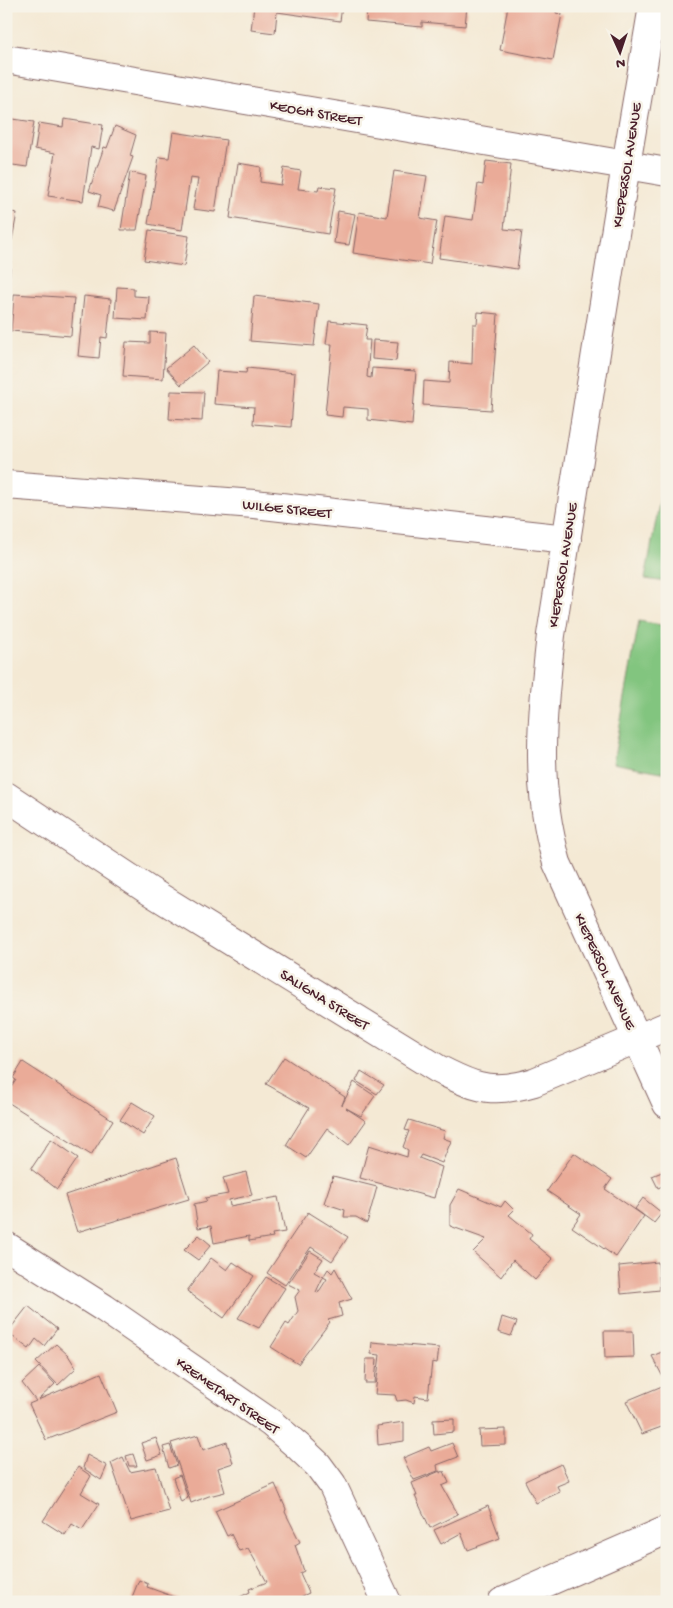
<svg xmlns="http://www.w3.org/2000/svg" width="673" height="1608" viewBox="0 0 673 1608" font-family="'Gochi Hand',sans-serif">
<rect width="100%" height="100%" fill="#f7f3e8"/>
<filter id="ink" filterUnits="userSpaceOnUse"><feTurbulence type="fractalNoise" baseFrequency=".02" numOctaves="2"/><feDisplacementMap in="SourceGraphic" scale="10" xChannelSelector="R" yChannelSelector="G"/><feConvolveMatrix kernelMatrix="1 2 1 2 8 2 1 2 1" color-interpolation-filters="sRGB"/></filter>
<filter id="wash" filterUnits="userSpaceOnUse"><feTurbulence type="fractalNoise" baseFrequency=".0096" numOctaves="4" result="noise"/><feDisplacementMap in="SourceGraphic" scale="20" xChannelSelector="R" yChannelSelector="G"/><feGaussianBlur stdDeviation="1.12" result="paint"/><feColorMatrix in="noise" values="0 0 0 0 0 0 0 0 0 0 0 0 0 0 0 0 0 1.4 0 .05"/><feComposite in="paint" operator="in"/></filter>
<g filter="url(#wash)">
<rect width="100%" height="100%" fill="#f4e9d4"/>
<path fill="#82c57f" stroke="#667255" d="M667,462v120l-22,-3z
M639,621l28,5v147l-54,-10z"/>
<g id="blocks">
<path fill="#eaab98" d="M254,6h88l-2,15 -63,-9 -2,21 -24,-3z
M367,6h100l-2,20 -43,-4v5l-56,-5z
M508,6h49l-1,7 6,1 -9,46 -53,-10z
M6,118l28,4 -7,45 -21,-3z
M64,119l39,6 -4,24 -8,-2 -8,54 -35,-5 7,-43 -20,-4 4,-26 24,4z
M115,126l21,9 -6,21 3,1 -19,54 -16,-4 3,-12 -12,-4 15,-44 3,1z
M173,132l53,8 -11,72 -22,-3 5,-30 -8,-1 -8,52 -34,-6 11,-67 10,1z
M486,161l25,3 -7,65 18,2 -5,38 -78,-11 6,-42 28,4 5,-36 5,1z
M238,163l23,4 -1,15 21,3 3,-17 17,3 -3,18 20,2 1,-5 17,2 -8,46 -98,-16z
M394,171l33,5 -7,42 17,3 -7,43 -77,-11 6,-41 28,5z
M130,172l16,4 -9,54h-16z
M6,211l11,2 -5,27 -6,-1z
M338,211l17,3 -6,31 -15,-2z
M149,230l40,6 -5,30 -40,-6z
M6,257h5l-3,40h-2z
M117,287l17,1v8l15,1 -2,23 -32,-2z
M14,294l60,4 -3,38 -60,-5z
M84,296l27,3 -4,39 -6,-1 -2,21 -21,-2z
M254,296l65,8 -5,42 -64,-5z
M478,312l20,2 -7,96 -68,-5 1,-24 25,2 1,-21 22,2 1,-40h4z
M329,321l38,4 -2,15h5l-3,37 4,1 1,-10 44,3 -4,54 -44,-5v-11l-25,-2 -1,10 -17,-2 7,-71h-6z
M150,332l16,1 -3,46 -40,-3 3,-34 24,1z
M373,340l25,2 -2,19 -24,-2z
M194,345l14,17 -27,23 -15,-17z
M247,368l48,5 -4,54 -38,-3 1,-17 -40,-3 3,-33 29,2z
M171,391l33,1 -2,29 -33,-2z
M284,1057l61,40 -3,8 12,-23 21,14 -14,20 -15,-8 20,13 -17,24 -22,-17 -21,30 -20,-13 23,-37 -43,-24z
M23,1062l90,58 -22,35 -85,-54v-6l10,-15 -3,-2z
M361,1071l23,14 -7,9 -21,-13z
M132,1102l23,14 -12,19 -23,-15z
M409,1120l36,11 -2,7 8,3 -9,22 -21,-8 -2,3 23,9 -8,31 -74,-20 9,-33 38,12 1,-7 -5,-3 6,-16 -4,-1z
M51,1139l27,19 -21,31 -26,-20z
M574,1153l38,26 -7,10 39,27 -28,41 -44,-30 9,-13 -34,-23z
M176,1158l13,41 -112,33 -12,-37z
M667,1170v14l-9,4 -6,-12z
M246,1172l6,23 -23,5 1,6 48,-9 7,35 -13,2 1,3 -24,4v-5l-35,7 -3,-17 -13,2 -4,-24 13,-3 -2,-3 23,-4 -5,-16z
M333,1176l44,11 -10,36 -11,-6h-12l1,-7 -21,-7z
M459,1189l42,18 4,-6 9,9 -5,5 23,19 -3,5 24,20 -18,21 -22,-20 -12,17 -28,-25 13,-13 -36,-13v-21z
M643,1198l19,15 -8,10 -19,-14z
M308,1212l40,25 -16,24 -21,-14 -26,38 -18,-12z
M199,1235l12,10 -13,15 -14,-10z
M310,1251l13,8 -9,13 9,5 -7,15 2,1 9,-14 -4,-2 5,-8 4,4 3,-5 17,31 -13,4 3,13 -14,4 2,2 -32,42 -27,-17 15,-24 3,2 9,-14 -3,-14 5,-7 -12,-6z
M211,1258l16,12 6,-8 21,14 -30,42 -37,-27z
M658,1262l2,28 -39,4 -2,-28z
M266,1277l19,11 -26,40 -21,-10z
M28,1306l29,23 -13,17 -8,-7 -7,10 -21,-16 -2,2v-9l4,3z
M502,1317l15,5 -6,14 -13,-4z
M604,1331h29l1,26 -29,1z
M372,1342l67,6 -2,15 -5,-1 -4,36 -13,-2 -1,7 -8,-3 -9,1 -2,-6 -20,-1 5,-39 -9,-1z
M56,1344l12,11 8,13 -18,17 -22,-23z
M667,1350v25l-4,2 -11,-21z
M366,1359h11l-2,24h-10z
M39,1367l16,17 -17,16 63,-27 16,39 -71,28 -17,-36 7,-3 -14,-18z
M667,1384v41l-25,9 -16,-33z
M454,1419v13l-20,2 -1,-14z
M404,1422v19l-26,4 -1,-19z
M506,1429v16l-26,1 -1,-16z
M198,1435l5,15 24,-8 6,21 -15,5 7,24 -16,4 -18,7 -20,-60z
M156,1438l6,17 -15,5 -6,-17z
M452,1443l6,14 -21,8 1,6 -24,9 -11,-22 26,-11 2,4z
M170,1445l7,20 -8,3 -6,-21z
M133,1454l4,12h-8l-3,-10z
M87,1455l20,11 -6,14 -18,-12z
M123,1457l7,15 26,-5 13,44 -38,10 -20,-58z
M561,1464l8,17 -12,5 3,6 -24,11 -11,-22z
M78,1467l13,9 -10,17 18,11 -17,26 -10,-6 -7,11 -22,-14z
M440,1471v2l4,-2 5,12 -7,3 16,28 -28,14 -15,-32h2l-5,-13z
M180,1475l8,23 -7,4 -8,-24z
M275,1484l11,25 -1,3 15,30 -5,3 9,26 -4,2 9,20 -20,9h-49l-2,-4 12,-6 -1,-3 18,-7 -19,-34 -9,3 -8,-17 -4,2 -12,-25z
M488,1506l12,32 -32,12 -7,-17 -20,11 -7,-14z
M139,1580l9,4 -1,3 41,15h-58z"/>
</g>
</g>
<g filter="url(#ink)">
<use href="#blocks" fill-opacity="0" stroke="#866666" stroke-width="1"/>
<g fill="none" stroke-linecap="round" stroke-linejoin="round">
<defs>
<path id="minor" d="M653,6l-27,159 -75,470c-9,81 -17,148 6,228l110,241
M6,59l661,113
M6,485l248,19 313,35
M6,796l142,94 290,179c13,6 27,14 41,17 17,5 38,1 55,-4l133,-56
M6,1246l98,62 167,115 29,25 18,17 14,19 55,118
M502,1602l165,-72"/>
</defs>
<use href="#minor" stroke="#866666" stroke-width="30"/>
<use href="#minor" stroke="#fff" stroke-width="28"/>
</g>
</g>
<g text-anchor="middle" stroke-width="5" stroke-linejoin="round" paint-order="stroke">
<g font-size="15" fill="#4a1f2b" stroke="#f7f3e8">
<text transform="translate(316 112) rotate(10)" y="5">KEOGH STREET</text>
<text transform="translate(626 165) rotate(-81)" y="5">KIEPERSOL AVENUE</text>
<text transform="translate(287 508) rotate(6)" y="5">WILGE STREET</text>
<text transform="translate(562 565) rotate(-81)" y="5">KIEPERSOL AVENUE</text>
<text transform="translate(606 971) rotate(65)" y="5">KIEPERSOL AVENUE</text>
<text transform="translate(325 999) rotate(32)" y="5">SALIGNA STREET</text>
<text transform="translate(228 1395) rotate(35)" y="5">KREMETART STREET</text>
</g>
</g>
<rect width="673" height="1608" fill="none" stroke="#f7f3e8" stroke-width="25"/>
<g transform="translate(620 52) rotate(177)" stroke="#f7f3e8" stroke-width="4" paint-order="stroke">
<path d="M0-4L9 19L0 12L-9 19Z" fill="#4a1f2b"/>
<text y="-8" font-size="14" font-weight="bold" text-anchor="middle" fill="#4a1f2b">N</text>
</g>
</svg>
